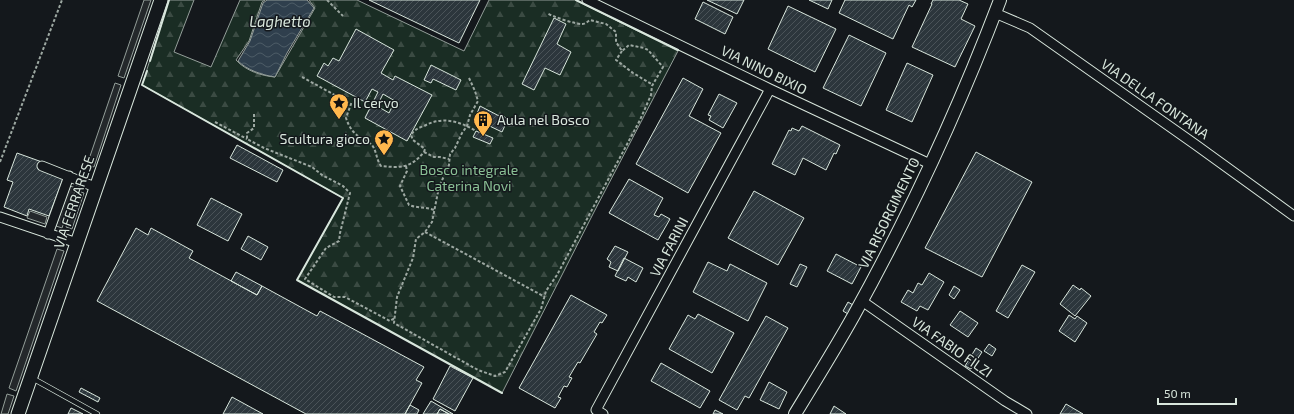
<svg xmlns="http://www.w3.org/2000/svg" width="1294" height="414" viewBox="0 0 1294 414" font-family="'Exo 2',sans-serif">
<defs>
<pattern id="forest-firs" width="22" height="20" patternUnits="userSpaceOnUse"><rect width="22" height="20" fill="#1a2d24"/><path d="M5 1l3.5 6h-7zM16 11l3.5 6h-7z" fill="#3b4b43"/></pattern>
<pattern id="water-waves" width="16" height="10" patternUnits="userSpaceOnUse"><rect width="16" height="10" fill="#2f3f4d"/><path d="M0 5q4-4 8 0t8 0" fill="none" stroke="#4c5b66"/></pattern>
<pattern id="building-hatch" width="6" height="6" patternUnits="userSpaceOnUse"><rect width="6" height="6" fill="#2c363c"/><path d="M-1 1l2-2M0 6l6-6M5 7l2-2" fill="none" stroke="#4a5358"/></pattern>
</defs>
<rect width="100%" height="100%" fill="#14181c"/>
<path fill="url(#forest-firs)" stroke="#939e99" d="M169,0h25l-20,52 37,15 29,-67h25l-3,2 -13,39 -13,19c10,11 26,16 39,17l40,-69 -6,-8h48l107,51 25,-51h86l103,51 -84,161 -92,181 -205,-113 46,-82 -201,-113z"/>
<path fill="#24282b" stroke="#939e99" d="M144,0h7l-27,78 -6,-2z
M115,83l6,2 -27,82 -7,-2z
M70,186l6,2 -14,40 -6,-2z
M78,191l6,2 -12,36 -6,-2z
M30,211l17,6 -2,7 -18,-6z
M57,249l7,2 -48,140 -7,-3z
M7,394l7,2 -6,18h-7z"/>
<path fill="url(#water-waves)" stroke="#939e99" d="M267,0h40l7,8 -27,45 -12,24c-13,-2 -28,-7 -37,-16l12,-20 13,-38z"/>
<path fill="url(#building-hatch)" stroke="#d8e6dc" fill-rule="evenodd" d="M369,0h111l-21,43z
M707,0h37l-7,14z
M809,0h23l-4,9z
M845,0h71l-4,7 -3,-2 -16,34 -54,-26z
M933,0h26l9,4 -7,15 14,7 -20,41 -43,-20 20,-43h-1z
M703,2l30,15 -8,17 -30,-15z
M788,6l48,23 -21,43 -47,-23z
M554,18l12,6 -9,20 14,8 -11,23 -15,-7 -11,22 -12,-6z
M356,29l38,21 -13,23 12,7 2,-4 37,19 -25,46 -42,-23 13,-26 -6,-3 -7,13 -48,-26 7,-13 4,3 5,-8 6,3zM383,94l12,7 -6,12 -12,-7z
M849,35l37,18 -25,53 -38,-18z
M907,63l26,12 -21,47 -26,-12z
M431,65l30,15 -5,10 -23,-11 -2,4 -7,-3z
M683,78l20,11 -14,27 32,17 -33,60 -52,-29z
M719,94l18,9 -14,25 -14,-8 2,-4 -3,-1z
M480,106l23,12v-2l5,3 -6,13 -27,-13z
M802,126l38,19 -4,9 -2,-1 -8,17 -23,-12 -8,17 -23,-11 17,-34 2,1 1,-3 7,3z
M476,131l17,7 -3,6 -17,-7z
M237,145l46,25 -6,12 -47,-24z
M976,152l56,30 -50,95 -57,-29z
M17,153l25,9 22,14 -15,40 -20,-7 -2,7 -23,-9 9,-25 -6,-2z
M629,179l34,19 -9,17 5,2 2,-3 9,5 -12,21 -49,-27z
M754,191l50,27 -26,47 -50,-27z
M211,198l31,16 -14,27 -31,-16z
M136,228l12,7 3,-7 42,23 -4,7 68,37 5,-9 55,30 3,-5 104,56 -8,13 6,3 -17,31h-99l-209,-113z
M248,236l20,11 -7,13 -20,-11z
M615,246l13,6 -10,19 -9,-4 2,-5 -4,-3z
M836,254l25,13 -9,17 -25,-13z
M624,258l19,10 -7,14 -8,-5 -2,4 -11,-5z
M708,262l19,9 3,-7 37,19 -19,38 -55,-29z
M800,264l7,3 -10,20 -7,-3z
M1022,265l13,7 -27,46 -12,-7z
M236,272l26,14 -5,9 -26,-14z
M929,273l15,9 -16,28 -8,-4 -3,5 -16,-9 7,-12 5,3 5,-10 4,2z
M1073,285l7,5 1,-2 10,8 -16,20 -15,-12z
M954,286l6,4 -6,9 -5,-4z
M571,295l36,20 -5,8 -2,-1 -6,10 3,2 -17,29 -2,-1 -9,15 3,1 -5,9 -3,-1 -6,11 3,1 -6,10 -36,-20z
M848,302l5,3 -5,9 -5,-3z
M960,311l18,12 -10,14 -18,-12z
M698,314l36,19 -22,40 -43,-24 19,-34 7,4z
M1069,315l6,4 2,-3 10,7 -12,19 -16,-11z
M766,316l22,12 -39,70 -4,-2 -8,14 -18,-10z
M989,344l7,5 -4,7 -8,-5z
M976,348l6,4 -11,17 -6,-3z
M661,363l49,28 -10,17 -49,-27z
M450,366l23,12 -18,33 -22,-12z
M769,382l18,10 -8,17 -19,-9z
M81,388l19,10 -2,4 -19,-10z
M232,397l31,17h-40z
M431,401l22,13h-4l-9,-5 -3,5h-14z
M1066,404l17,10h-23z
M410,405l9,5 -2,4h-12z
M834,406l12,8h-16z
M71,408l12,6h-15z
M440,409l9,5h-12z
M715,410l8,4h-10z"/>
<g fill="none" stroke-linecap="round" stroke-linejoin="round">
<defs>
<path id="service" d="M32,378l65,36"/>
<path id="minor" d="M587,0l183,89 160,75
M995,13l35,15 166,117 98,71
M42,166l53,21
M0,217l77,26
M48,234l21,-58
M862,301l143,100 22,13
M603,414l-7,-4 174,-321"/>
<path id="tertiary" d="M795,414c20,-33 40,-65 59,-99 56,-101 105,-207 146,-315"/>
<path id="secondary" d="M18,414l143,-414"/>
</defs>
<use href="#service" stroke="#d8e6dc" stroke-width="6"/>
<use href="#minor" stroke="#d8e6dc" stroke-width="11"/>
<use href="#tertiary" stroke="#d8e6dc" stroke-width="14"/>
<use href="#secondary" stroke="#d8e6dc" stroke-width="15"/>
<path stroke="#9da8a2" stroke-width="2" stroke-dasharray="3 2" stroke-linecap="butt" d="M327,0l16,16
M622,51l-6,9 17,13 20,12
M302,77l49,27 -5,14c3,9 7,15 15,20 4,2 8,4 11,7 5,7 4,14 9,21 20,2 30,2 43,-14
M469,78l6,13 3,10 -8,14 -3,11 -5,7 -7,15 -5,6 -1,11 -10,22 -7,35 -7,10 -9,7 -3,19 -16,39 -3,26 84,47 17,6 10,-4 36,-63 5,-18 11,-16 83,-155 11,-25 1,-9 11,-19 -15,-17 -4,-2 -15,-3 -7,6 -6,-9v-10l-10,-8 -16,-4c-3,2 -5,4 -8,4 -7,0 -29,-7 -35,-11
M254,114v14l-7,5v6l17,9 48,19 10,8 21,11 7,7 -10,40 -1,8 -13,7 -21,31 29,18h11l45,24 5,-3
M215,122l32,17
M424,152l1,-3 -12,-9 -2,-5c3,-5 7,-7 13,-9 18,-10 35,-5 52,5
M424,152l10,5h6l9,2
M0,162l62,-162
M406,166l1,5 -7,15 9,19c8,3 17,2 25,5
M425,232l120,65"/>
<use href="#service" stroke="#14181c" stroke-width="4.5"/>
<use href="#minor" stroke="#14181c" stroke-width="9"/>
<use href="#tertiary" stroke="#14181c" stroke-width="12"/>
<use href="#secondary" stroke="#14181c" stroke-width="13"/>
<path stroke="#d8e6dc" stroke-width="2" d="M576,0l102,50
M150,61l19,-61
M147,71l-5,14 201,113 -46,82 205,113"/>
</g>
<defs>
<symbol id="sight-pin" viewBox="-11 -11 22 30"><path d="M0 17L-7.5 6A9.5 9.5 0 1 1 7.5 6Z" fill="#ffb74d" stroke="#14181c"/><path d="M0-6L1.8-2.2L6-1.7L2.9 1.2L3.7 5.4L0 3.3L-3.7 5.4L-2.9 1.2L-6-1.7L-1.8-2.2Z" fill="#111"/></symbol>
<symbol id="building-pin" viewBox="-11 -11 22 30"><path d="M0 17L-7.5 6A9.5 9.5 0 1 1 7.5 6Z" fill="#ffb74d" stroke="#14181c"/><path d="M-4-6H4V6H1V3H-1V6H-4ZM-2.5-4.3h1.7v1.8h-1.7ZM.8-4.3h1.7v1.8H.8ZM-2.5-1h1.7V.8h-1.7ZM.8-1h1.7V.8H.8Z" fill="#111"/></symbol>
</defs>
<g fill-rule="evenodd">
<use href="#sight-pin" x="328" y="92" width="22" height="30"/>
<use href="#building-pin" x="472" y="109" width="22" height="30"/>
<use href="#sight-pin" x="373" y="128" width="22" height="30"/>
</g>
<g text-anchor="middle" stroke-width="3" stroke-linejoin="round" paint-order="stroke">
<g font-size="14" fill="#d8e6dc" stroke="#14181c">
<text transform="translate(764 70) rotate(26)" y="5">VIA NINO BIXIO</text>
<text transform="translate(1155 99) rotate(35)" y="5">VIA DELLA FONTANA</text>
<text transform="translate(74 202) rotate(-71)" y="5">VIA FERRARESE</text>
<text transform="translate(889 213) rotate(-64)" y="5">VIA RISORGIMENTO</text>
<text transform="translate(669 247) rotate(-62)" y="5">VIA FARINI</text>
<text transform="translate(952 347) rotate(35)" y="5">VIA FABIO FILZI</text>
</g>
<g font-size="14" fill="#d8e6dc" stroke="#14181c" text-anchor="start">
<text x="353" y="108">Il cervo</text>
<text x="497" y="125">Aula nel Bosco</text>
<text x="370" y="144" text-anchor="end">Scultura gioco</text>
</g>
<g font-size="14" fill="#8ac095" stroke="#14181c">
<text x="469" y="175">Bosco integrale<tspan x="469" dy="16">Caterina Novi</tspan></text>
</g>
<g font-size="15" font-style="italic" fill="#d8e6dc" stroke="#14181c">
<text x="280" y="27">Laghetto</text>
</g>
</g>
<path d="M1158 398v6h78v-6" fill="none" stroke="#d8e6dc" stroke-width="2"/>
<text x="1164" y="398" font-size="12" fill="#d8e6dc" stroke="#14181c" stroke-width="3" paint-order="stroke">50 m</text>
</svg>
